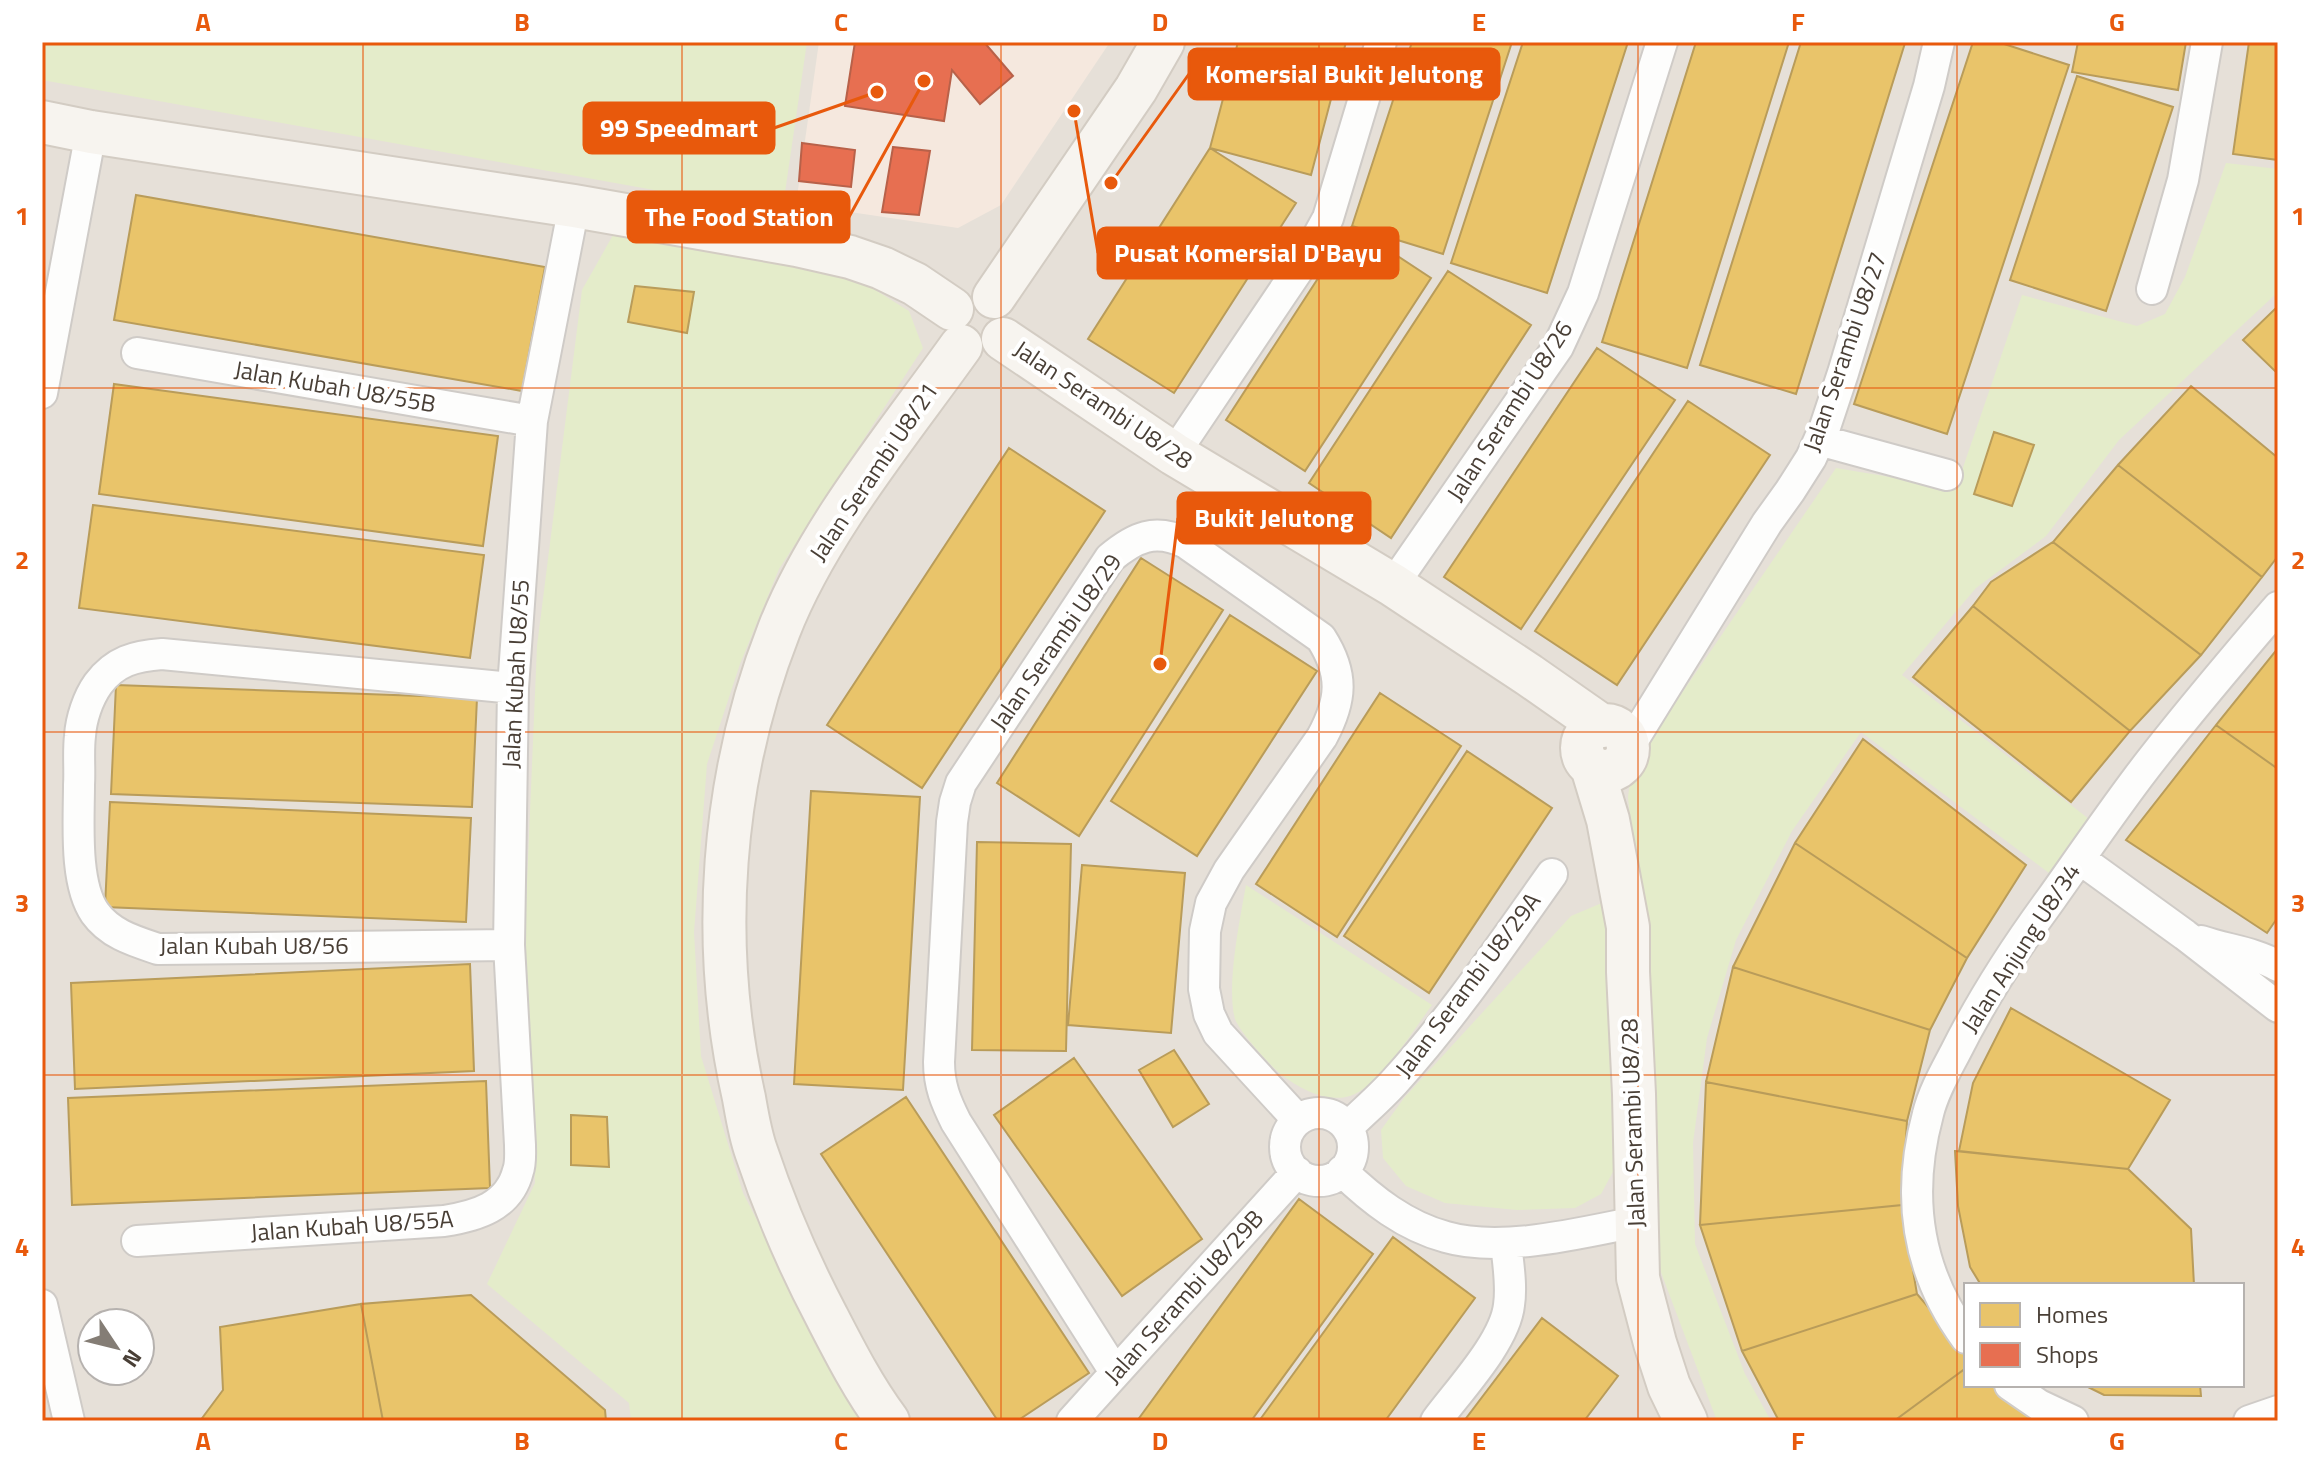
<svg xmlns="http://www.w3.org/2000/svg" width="2320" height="1463" viewBox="0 0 2320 1463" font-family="'Titillium Web',sans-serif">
<rect width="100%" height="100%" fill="#f2efeb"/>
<path fill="#e6e0d8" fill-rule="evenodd" d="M42,42h2236v1379h-2236zM1966,1285h276v100h-276zM92,1323h48v48h-48z"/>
<path fill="#f5e8de" d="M819,42h291l-109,163 -43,23 -162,-24z"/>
<path fill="#e4ecca" d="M42,42h765l-25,171 -740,-133z
M2226,163l52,6v123l-159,148 -73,96 -70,52 -74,87 187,144 -40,54 -188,-141 -69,99 -56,109 -29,98 -14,105 2,101 50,130 26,47h-54l-58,-154 -7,-237 -24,-233 3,-22 16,-31 189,-276 120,20 66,-193 115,31 28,-12 20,-37z
M617,228l213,34 79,49 14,37 -144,221 -39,95 -33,100 -13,168 7,124 42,137 68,132 62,96h-242l-2,-18 -142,-119 48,-101 -11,-229 13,-308 45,-356z
M1246,885l186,120c-18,24 -53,82 -82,91 -23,7 -50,-7 -68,-21 -11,-8 -43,-44 -47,-56 -9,-33 5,-100 11,-134z
M1609,900l4,36 2,232 -14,26 -26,14 -58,2 -72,-7 -39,-17 -23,-28 -2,-28 23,-32 167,-182z"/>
<path fill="#e9c46a" stroke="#b99c5a" stroke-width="2" d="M1238,42h108l-35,133 -101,-27z
M1412,42h100l-69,212 -91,-28z
M1523,42h105l-81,251 -96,-30z
M1696,42h93l-102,326 -85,-26z
M1801,42l104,1 -109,351 -96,-29z
M1973,42h25l71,23 -122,369 -93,-30z
M2078,42h108l-8,48 -106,-18z
M2249,42h29v118l-45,-6z
M2077,76l96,31 -67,204 -96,-31z
M1210,148l86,55 -122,190 -86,-54z
M136,195l409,72 -23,124 -408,-71z
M1352,226l79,52 -126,193 -79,-51z
M1448,271l83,54 -140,213 -82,-55z
M635,286l59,6 -7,41 -59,-11z
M2278,306v68l-35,-34z
M1597,348l78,52 -154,229 -77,-52z
M114,384l384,52 -15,110 -384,-52z
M2191,386l87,72v98l-16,21 -144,-112z
M1688,401l82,54 -153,230 -82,-54z
M1994,432l40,13 -22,61 -38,-12z
M1009,448l96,63 -183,277 -95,-63z
M2118,465l144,112 -61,78 -148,-113z
M93,505l391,50 -14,103 -391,-50z
M2053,542l148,113 -71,76 -157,-125 18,-24z
M1141,558l82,52 -144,226 -82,-53z
M1973,606l157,125 -59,71 -158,-125z
M1230,615l87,56 -120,185 -86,-55z
M2278,648v121l-62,-44z
M116,685l361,13 -5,109 -361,-13z
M1380,693l81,53 -124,191 -81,-53z
M2216,725l62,44v148l-11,16 -141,-93z
M1863,739l163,126 -59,93 -172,-115z
M1467,751l85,57 -123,185 -85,-57z
M811,791l109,6 -17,293 -109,-6z
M110,802l361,16 -5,104 -361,-15z
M977,842l94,2 -5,207 -94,-1z
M1795,843l172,115 -37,72 -197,-63z
M1082,865l103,8 -14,160 -103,-8z
M470,964l4,107 -399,18 -4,-106z
M1733,967l197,63 -23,91 -201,-39z
M2011,1008l159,92 -42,69 -169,-18 14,-68z
M1174,1050l35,54 -36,23 -34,-57z
M1074,1058l128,181 -80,57 -128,-181z
M486,1081l4,107 -418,17 -4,-107z
M1706,1082l201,39 -5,84 -202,20z
M906,1097l183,276 -72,48h-19l-177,-267z
M571,1115l36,2 2,50 -38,-2z
M1955,1151l173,18 63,60 3,56h-213l-11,-18 -12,-61z
M1299,1199l74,55 -122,167h-114z
M1902,1205l15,89 -175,57 -42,-126z
M1393,1237l82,61 -90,123h-126z
M1917,1294l49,57v17l-72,53h-115l-37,-70z
M471,1295l134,115 1,11h-223l-22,-117z
M361,1304l22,117h-183l23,-31 -3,-63z
M1542,1318l76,58 -34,45h-120z
M1966,1368v17h35l39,36h-146z
M2084,1385h116l1,11 -97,-1z"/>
<path fill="#e76f51" stroke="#b86149" stroke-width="2" d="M855,42h129l29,34 -33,28 -28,-34 -8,51 -99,-15z
M802,143l53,7 -4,37 -52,-6z
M893,147l37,4 -11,64 -37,-3z"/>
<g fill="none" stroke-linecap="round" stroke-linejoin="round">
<defs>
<path id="street" d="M2152,289l31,-109 24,-138
M137,353l395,68
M42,393l49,-261
M1819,440l128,35
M1174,454l132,-196 22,-40 53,-176
M1393,585l165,-238 25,-54 79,-251
M1628,748l139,-225 23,-32 21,-33 14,-31 18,-54 86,-287 10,-44
M2080,859l105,76 93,72
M2201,941c26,9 53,11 77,25
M509,945l-351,4c-24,-8 -48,-15 -63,-36 -21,-30 -16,-92 -16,-128 1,-16 -1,-33 1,-49 1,-17 8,-38 18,-52 17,-23 37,-28 64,-30l351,34
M1285 1147a34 34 0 1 1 68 0a34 34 0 1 1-68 0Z
M1347,1128c16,-16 34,-31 49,-48 58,-64 106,-136 156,-206
M1342,1171c30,29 63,55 104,66 55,16 134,-4 190,-15
M137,1241l307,-20c32,-5 65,-14 74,-50 3,-8 2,-18 2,-26l-11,-200 4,-257 19,-267 42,-215
M42,1305l27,116
M1966,1338c-50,-68 -60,-143 -38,-224 5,-21 17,-42 27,-61 27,-54 60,-105 96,-154 29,-41 58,-83 88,-123 44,-58 92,-114 139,-169
M1115,1372l-159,-250c-10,-20 -17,-36 -17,-60l13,-240 3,-20 6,-19 149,-225c25,-21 45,-30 76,-15l135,95c23,36 21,62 1,99l-93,133 -18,33 -6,28 -1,58 5,25 9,19 80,87
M2010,1385l29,20 34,16
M1072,1421l225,-249
M1436,1421c22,-30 69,-79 73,-116 3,-20 -1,-42 -3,-62
M2249,1421l29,-10"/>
<path id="secondary" d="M42,122l49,10 483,74 223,39 53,12 32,11 33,16 37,25
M994,297l142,-208 27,-47
M1003,339l171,115 219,131 136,90 73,51
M1582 748a23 23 0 1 1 46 0a23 23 0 1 1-46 0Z
M1592,767l16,53 20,107v45l6,122 4,184 17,65 14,43 17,35
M888,1421c-24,-32 -43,-69 -61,-104 -28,-53 -52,-109 -71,-166 -6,-17 -9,-36 -12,-53 -35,-155 -23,-320 35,-468 39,-100 120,-197 182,-284"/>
</defs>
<use href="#street" stroke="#cfcbc7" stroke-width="34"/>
<use href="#secondary" stroke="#d3ccc3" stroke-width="46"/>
<use href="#street" stroke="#fdfdfc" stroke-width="30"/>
<use href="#secondary" stroke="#f7f4ef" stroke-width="42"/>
</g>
<path fill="none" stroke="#e8590c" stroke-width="2" stroke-opacity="0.55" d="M363,42v1379M682,42v1379M1001,42v1379M1319,42v1379M1638,42v1379M1957,42v1379M42,388h2236M42,732h2236M42,1075h2236"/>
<g text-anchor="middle" stroke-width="8" stroke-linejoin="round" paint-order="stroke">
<g font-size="24" fill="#493f36" stroke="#fff">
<text transform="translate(1845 352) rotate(-71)" y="8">Jalan Serambi U8/27</text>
<text transform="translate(335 387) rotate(10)" y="8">Jalan Kubah U8/55B</text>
<text transform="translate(1103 405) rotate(34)" y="8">Jalan Serambi U8/28</text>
<text transform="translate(1510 411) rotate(-57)" y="8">Jalan Serambi U8/26</text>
<text transform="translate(874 472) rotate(-56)" y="8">Jalan Serambi U8/21</text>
<text transform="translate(1056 642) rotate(-55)" y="8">Jalan Serambi U8/29</text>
<text transform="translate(516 674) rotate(-87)" y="8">Jalan Kubah U8/55</text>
<text x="254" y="954">Jalan Kubah U8/56</text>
<text transform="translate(2021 948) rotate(-57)" y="8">Jalan Anjung U8/34</text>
<text transform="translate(1468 985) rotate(-53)" y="8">Jalan Serambi U8/29A</text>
<text transform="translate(1633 1123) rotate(-92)" y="8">Jalan Serambi U8/28</text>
<text transform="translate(352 1226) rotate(-4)" y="8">Jalan Kubah U8/55A</text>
<text transform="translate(1184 1297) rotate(-48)" y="8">Jalan Serambi U8/29B</text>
</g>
</g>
<path fill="none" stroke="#e8590c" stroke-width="3" d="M1111 183L1189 74M877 92L774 128M924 81L849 217M1074 111L1098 253M1160 664L1178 518"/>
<g fill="#e8590c" stroke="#fff" stroke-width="3">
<circle cx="1111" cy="183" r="8"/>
<circle cx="877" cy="92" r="8"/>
<circle cx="924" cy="81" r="8"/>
<circle cx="1074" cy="111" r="8"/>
<circle cx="1160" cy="664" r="8"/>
</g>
<g fill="#e8590c" stroke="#e8590c" stroke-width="3">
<rect x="1189" y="49" width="310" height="50" rx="8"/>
<rect x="584" y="103" width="190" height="50" rx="8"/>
<rect x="628" y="192" width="221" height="50" rx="8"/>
<rect x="1098" y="228" width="300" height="50" rx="8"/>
<rect x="1178" y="493" width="192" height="50" rx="8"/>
</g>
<g font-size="26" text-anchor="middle" font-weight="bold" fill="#fff">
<text x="1344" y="83">Komersial Bukit Jelutong</text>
<text x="679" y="137">99 Speedmart</text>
<text x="739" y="226">The Food Station</text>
<text x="1248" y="262">Pusat Komersial D'Bayu</text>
<text x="1274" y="527">Bukit Jelutong</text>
</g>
<rect width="2320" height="1463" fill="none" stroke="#ffffff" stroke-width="88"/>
<rect x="1964" y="1283" width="280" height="104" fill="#ffffff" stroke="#b6b2af" stroke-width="2"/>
<rect x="1980" y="1303" width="40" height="24" fill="#e9c46a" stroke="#b6b2af" stroke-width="2"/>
<text x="2036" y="1323" font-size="24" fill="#493f36">Homes</text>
<rect x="1980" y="1343" width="40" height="24" fill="#e76f51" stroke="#b6b2af" stroke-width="2"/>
<text x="2036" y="1363" font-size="24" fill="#493f36">Shops</text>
<g transform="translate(116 1347) rotate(125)"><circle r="38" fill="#ffffff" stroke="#b6b2af" stroke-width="2"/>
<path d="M0-6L14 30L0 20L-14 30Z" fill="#847d75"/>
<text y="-12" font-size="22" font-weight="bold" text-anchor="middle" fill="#493f36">N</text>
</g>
<rect x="44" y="44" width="2232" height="1375" fill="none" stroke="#e8590c" stroke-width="3"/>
<g font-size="26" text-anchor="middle" font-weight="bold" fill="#e8590c">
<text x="203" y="31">A</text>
<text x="522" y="31">B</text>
<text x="841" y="31">C</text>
<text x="1160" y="31">D</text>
<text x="1479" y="31">E</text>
<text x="1798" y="31">F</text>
<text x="2117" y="31">G</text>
<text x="22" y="225">1</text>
<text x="2298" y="225">1</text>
<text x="22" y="569">2</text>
<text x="2298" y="569">2</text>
<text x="22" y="912">3</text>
<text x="2298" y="912">3</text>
<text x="22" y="1256">4</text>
<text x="2298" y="1256">4</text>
<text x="203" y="1450">A</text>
<text x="522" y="1450">B</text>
<text x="841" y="1450">C</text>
<text x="1160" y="1450">D</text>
<text x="1479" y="1450">E</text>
<text x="1798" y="1450">F</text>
<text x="2117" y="1450">G</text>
</g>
</svg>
